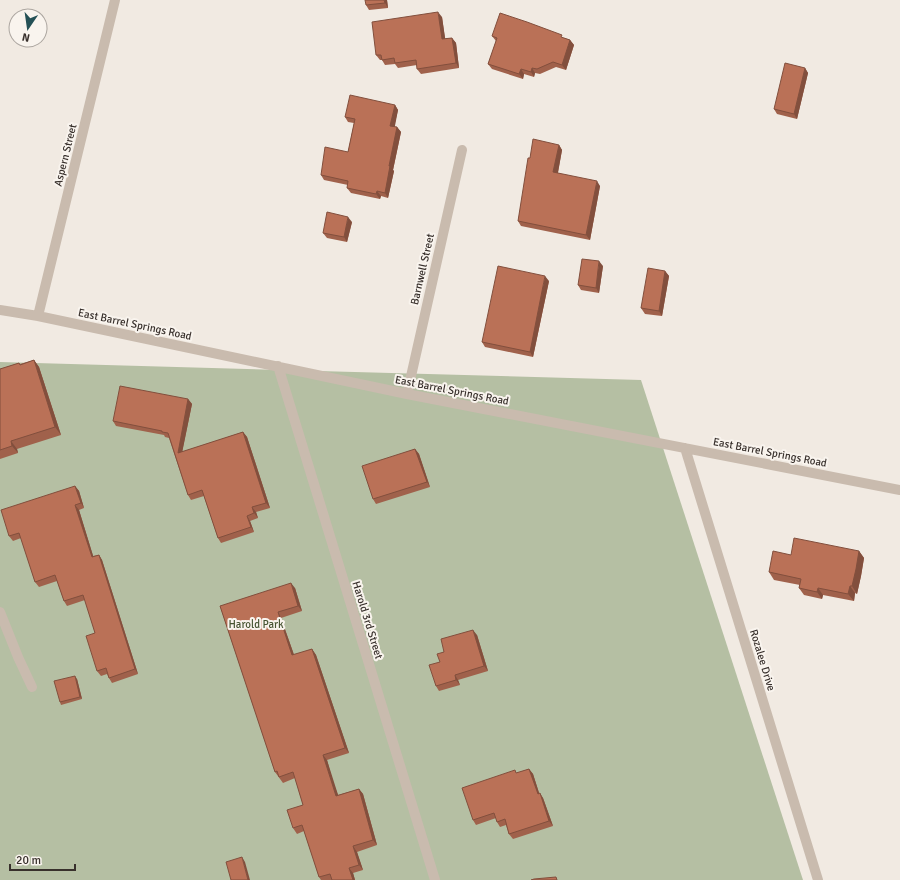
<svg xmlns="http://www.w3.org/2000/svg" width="900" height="880" viewBox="0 0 900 880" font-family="Signika,sans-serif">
<rect width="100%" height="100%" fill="#f1eae2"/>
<path fill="#b5bfa3" d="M0,362l641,18 162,500h-803z"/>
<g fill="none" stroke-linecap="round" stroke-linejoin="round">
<path stroke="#c9bbae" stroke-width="10" d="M0,310l38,6 369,78 493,96
M38,316l77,-316
M278,366l157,514
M407,394l55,-244
M685,448l133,432
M0,612l18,45 14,30"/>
</g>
<path fill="#a0614b" d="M387,0l1,8 -19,2 -3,-5z
M442,17l3,22 7,-1 4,5 3,25 -38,6 -4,-5v-4l-19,3 -3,-4 -10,1 -3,-5h-2l-4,-5z
M492,36l72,2 6,2 4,5 -8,25 -10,-3 -16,7 -5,-1 -1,4 -10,-3 -1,5 -31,-10 -4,-5 8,-23z
M805,68l3,5 -11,46 -20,-5 -3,-5z
M395,105l3,5 -4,17h3l4,5 -8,38 1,1 -6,27 -7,-2 -1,3 -29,-6 -4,-5 1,-3 -24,-5 -3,-5 27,-23 6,-29 -6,-1 -3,-5z
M559,145l3,5 -4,23 42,13 -10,54 -69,-14 -3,-5 12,-63z
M352,222l-5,20 -20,-4 -4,-5z
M603,266l-4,27 -18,-3 -3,-5z
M665,271l4,5 -7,40 -17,-2 -4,-6z
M549,281l-16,76 -48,-10 -3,-5z
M34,360l5,7 22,68 -44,14 1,4 -18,6v-90l19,-6 1,1z
M188,399l4,5 -10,48 61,-20 4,5 23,71 -14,4 2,6 -8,3 4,11 -33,11 -3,-5 -14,-42 -13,4 -3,-5 -19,-57 -4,-1 -1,-2 -48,-9 -3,-5z
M415,449l4,5 11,33 -54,17 -3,-5z
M75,486l4,5 5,17 -5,2 14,46 6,-1 3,5 36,114 -26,9 -3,-5 -2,-4 -6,2 -4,-5 -2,-38 -10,-33 -18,6 -3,-5 -7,-20 -18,6 -4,-5 -14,-44 -8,3 -4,-5z
M859,551l5,7 -3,18 -4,18 -2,-1 -1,8 -31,-6 -1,4 -18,-4 -5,-7 1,-3 -26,-5 -5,-8 22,-17z
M295,588l7,23 -21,7 12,34 1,3 18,-6 4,6 33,98 -22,7 6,22 5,13 21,-6 4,5 14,51 -20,7 6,18 -10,3 2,7h-34l-2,-3 -15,-46 -7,3 -4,-6 10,-23 -8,-27 -12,5 -8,-11 -55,-166z
M477,635l11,36 -30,9 2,5 -21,6 -3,-5 4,-24 4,-10z
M77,679l5,20 -21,6 -1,-3z
M529,769l4,5 6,19 4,5 10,28 -40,13 -4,-5 -3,-9 -6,2 -3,-5 -1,-4 -20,7 -3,-5 44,-47z"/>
<path fill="#824f3d" d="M384,0h3l1,8 -3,-5z
M438,12l4,5 4,27 -4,-5z
M452,38l4,5 3,25 -3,-5z
M570,40l4,5 -8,25 -4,-5z
M532,68l3,5 -1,4 -3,-5z
M805,68l3,5 -11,46 -3,-5z
M521,69l3,5 -1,5 -4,-5z
M395,105l3,5 -4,21 -4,-5z
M397,127l4,5 -8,38 1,1 -6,27 -3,-5 4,-27z
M559,145l3,5 -5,27 -4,-5z
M597,181l3,5 -10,54 -4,-5z
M377,191l4,5 -1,3 -4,-5z
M348,217l4,5 -5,20 -3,-5z
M599,261l4,5 -4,27 -3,-5z
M665,271l4,5 -7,40 -3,-5z
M545,276l4,5 -16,76 -3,-5z
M34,360l5,7 22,68 -6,-8z
M188,399l4,5 -11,54 -3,-5z
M243,432l4,5 23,71 -4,-5z
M11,441l6,8 1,4 -6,-7z
M415,449l4,5 11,33 -3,-5z
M75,486l4,5 5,17 -3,-5z
M75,505l4,5 16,52 -3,-5z
M252,507l4,5 2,6 -4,-5z
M247,516l3,5 4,11 -3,-5z
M859,551l5,7 -3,18 -4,18 -5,-8z
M99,555l3,5 36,114 -3,-5z
M291,583l4,5 7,23 -4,-5z
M850,586l5,7 -1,8 -6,-7z
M818,588l5,7 -1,4 -5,-7z
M278,612l3,6 12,34 3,9 -4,-6 -3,-9z
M473,630l4,5 11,36 -4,-5z
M312,649l4,6 33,98 -4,-5z
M455,675l3,5 2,5 -4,-5z
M75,676l2,3 5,20 -2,-2z
M323,755l4,5 13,41 -4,-5z
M529,769l4,5 8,25 -3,-5z
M359,789l4,5 14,51 -4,-5z
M540,793l3,5 10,28 -4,-5z
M353,846l4,6 6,18 -4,-5z
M242,857l3,5 5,18h-2z
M349,868l4,5 2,7h-2z"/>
<path fill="#ba7157" stroke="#824f3d" d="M365,0h19l1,3 -19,2z
M438,12l4,27 10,-1 4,25 -39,6 -1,-9 -21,3 -1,-5 -12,2 -1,-5h-5l-4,-33z
M500,13l27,9 35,13 -1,2 9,3 -8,25 -9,-3 -16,7 -5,-1 -1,4 -10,-3 -2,5 -31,-10 9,-26 -5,-2z
M785,63l20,5 -11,46 -20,-5z
M350,95l45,10 -5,21 7,1 -8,39h1l-5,27 -8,-2 -1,3 -29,-6 1,-7 -27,-6 4,-28 23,5 7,-33 -10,-2z
M533,139l26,6 -6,27 44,9 -11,54 -68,-14 10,-63h2z
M327,212l21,5 -4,20 -21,-4z
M582,259l17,2 -3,27 -18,-3z
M498,266l47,10 -15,76 -48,-10z
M648,268l17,3 -6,40 -18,-3z
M34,360l21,67 -44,14 1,5 -12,4v-81l19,-6 1,2z
M120,386l68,13 -10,54 65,-21 23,71 -14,4 2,6 -7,3 4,11 -33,11 -16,-48 -14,5 -20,-62 -6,-1v-1l-49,-10z
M415,449l12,33 -54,17 -11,-33z
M75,486l6,17 -6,2 17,52 7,-2 36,114 -26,9 -3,-10 -9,3 -11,-35 9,-3 -12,-38 -19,6 -9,-26 -20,7 -16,-49 -10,3 -8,-26z
M794,538l65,13 -3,18 -4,17h-2l-2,8 -30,-6 -1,4 -18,-4 2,-9 -32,-7 4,-21 18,4z
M291,583l7,23 -20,6 11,34 3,9 20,-6 33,99 -22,7 7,22 6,19 23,-7 14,51 -20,6 6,19 -10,3 4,12h-21l-2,-6 -11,3 -17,-52 -9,3 -6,-18 16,-5 -10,-33 -14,5 -2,-6 -2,1 -55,-166z
M473,630l11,36 -29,9 1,5 -20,6 -7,-21 11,-3 -3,-8 7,-2 -3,-13z
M75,676l5,21 -20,5 -6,-21z
M529,769l9,25 2,-1 9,28 -40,13 -4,-15 -8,3 -3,-9 -21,7 -11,-32 53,-18 1,3z
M242,857l6,23h-17l-5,-18z
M556,877l1,3h-26l3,-1z"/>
<g text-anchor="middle" stroke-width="4" stroke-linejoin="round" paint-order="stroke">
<g font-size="11" fill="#38302c" stroke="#f9f4ee">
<text transform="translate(65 155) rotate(-76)" y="4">Aspern Street</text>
<text transform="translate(422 269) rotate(-77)" y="4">Barnwell Street</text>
<text transform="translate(135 324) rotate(12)" y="4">East Barrel Springs Road</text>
<text transform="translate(452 390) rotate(11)" y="4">East Barrel Springs Road</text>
<text transform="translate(770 452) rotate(11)" y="4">East Barrel Springs Road</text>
<text transform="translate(368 620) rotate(73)" y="4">Harold 3rd Street</text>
<text transform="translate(763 660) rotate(73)" y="4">Rozalee Drive</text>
</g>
<g font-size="11" fill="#475432" stroke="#f9f4ee">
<text x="256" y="628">Harold Park</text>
</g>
</g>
<g transform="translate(28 28) rotate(193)"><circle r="19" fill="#f9f4ee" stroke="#aca6a0"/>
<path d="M0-3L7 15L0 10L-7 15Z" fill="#255156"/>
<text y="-6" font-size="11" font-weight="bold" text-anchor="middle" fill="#38302c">N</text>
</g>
<path d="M10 864v6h65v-6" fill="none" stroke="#38302c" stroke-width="2"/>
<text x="16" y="864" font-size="12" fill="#38302c" stroke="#f9f4ee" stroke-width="3" paint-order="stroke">20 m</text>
</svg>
